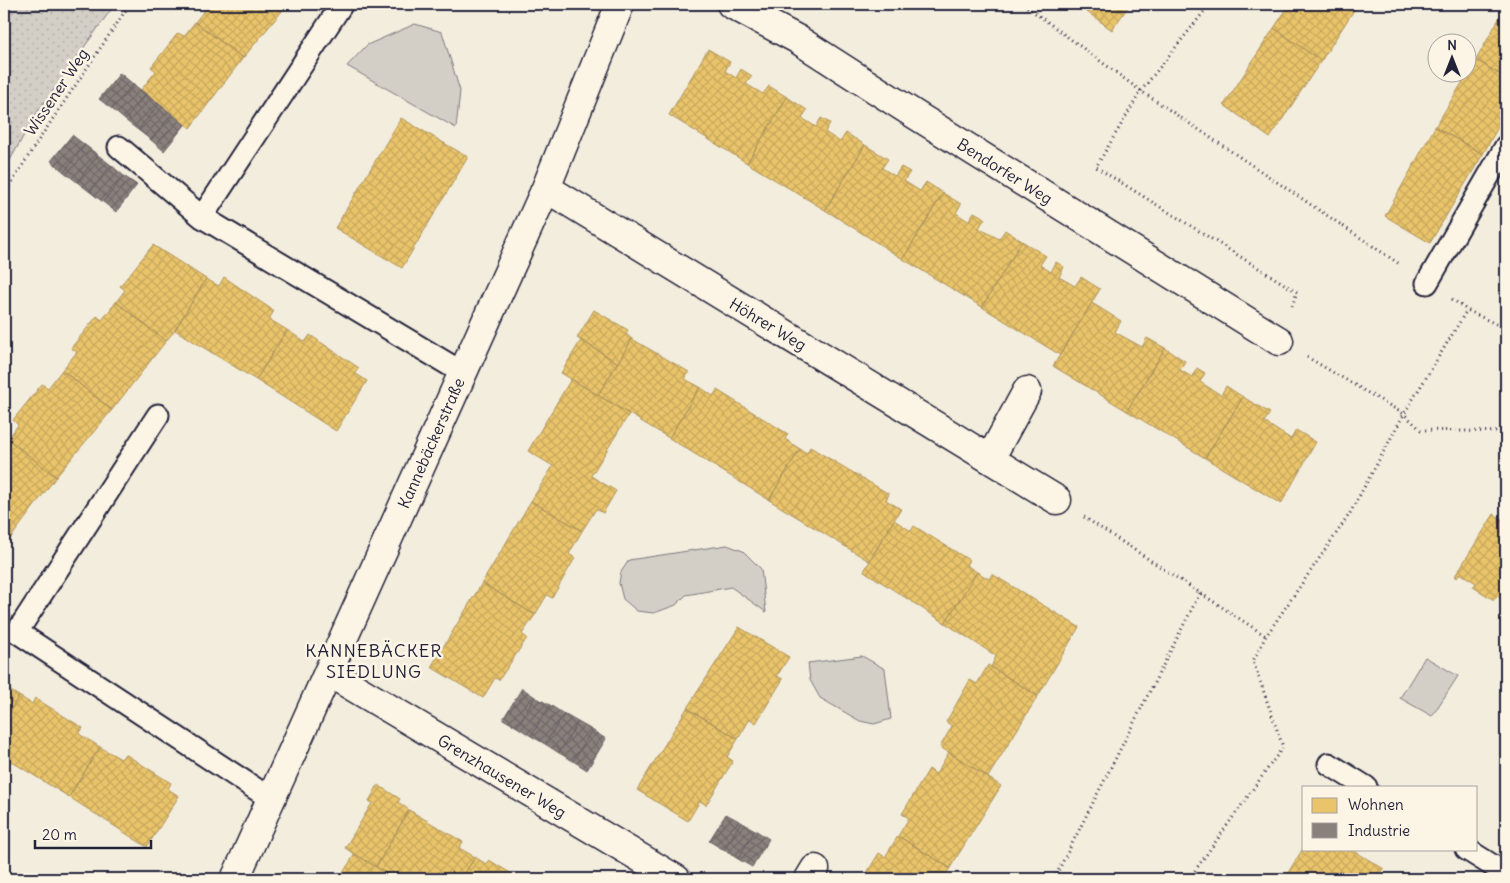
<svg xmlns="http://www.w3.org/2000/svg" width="1510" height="883" viewBox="0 0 1510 883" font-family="Delius,sans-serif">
<defs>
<pattern id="grass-dots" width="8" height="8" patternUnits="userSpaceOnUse" patternTransform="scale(1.25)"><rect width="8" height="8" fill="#d4cfc6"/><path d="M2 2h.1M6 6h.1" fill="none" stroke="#b6b1ab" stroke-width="1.8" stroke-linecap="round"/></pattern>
<pattern id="homes-cross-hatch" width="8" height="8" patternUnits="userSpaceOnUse" patternTransform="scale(1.25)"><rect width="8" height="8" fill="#e9c46a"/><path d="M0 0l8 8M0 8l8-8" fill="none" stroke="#c8a85d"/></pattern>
<pattern id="industry-cross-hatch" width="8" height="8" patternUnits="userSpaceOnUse" patternTransform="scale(1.25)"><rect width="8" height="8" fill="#8a817c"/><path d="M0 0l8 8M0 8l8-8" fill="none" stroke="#706967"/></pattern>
</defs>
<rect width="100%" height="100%" fill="#f3edde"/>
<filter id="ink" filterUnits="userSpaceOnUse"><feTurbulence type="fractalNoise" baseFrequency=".02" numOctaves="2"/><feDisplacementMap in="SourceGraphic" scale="10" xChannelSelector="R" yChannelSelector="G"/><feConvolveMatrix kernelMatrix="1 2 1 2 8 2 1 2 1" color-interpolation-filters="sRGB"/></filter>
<g filter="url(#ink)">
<path fill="url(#grass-dots)" stroke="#7b7880" d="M11,4h104l-81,113 -30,54v-157z"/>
<path fill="#d4cfc6" stroke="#7b7880" d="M415,24l27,8 18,59 -4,37 -109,-62 20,-21z
M727,545l16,6 18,18 5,43 -35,-25 -45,8 -10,10 -22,8 -17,-2 -14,-12 -4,-16 2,-11 8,-12z
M862,656l23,13 6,50 -17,5 -14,-3 -40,-23 -10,-18 -2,-17z
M1425,657l33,19 -26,40 -32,-18z"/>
<path fill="url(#homes-cross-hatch)" stroke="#ad935c" d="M202,4h86l-45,54 -48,-36 12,-15z
M1076,4h54l-18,26z
M1290,4h68l-37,57 -47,-33z
M1506,6v72l-30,-18z
M195,22l48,36 -53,70 -49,-38 15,-19 -5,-4 27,-34 6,3z
M1274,28l47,33 -51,77 -46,-33z
M708,49l22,13 -5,9 11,7 5,-9 11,7 -6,8 17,10 6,-8 18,11 -40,66 -78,-48z
M1476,60l30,18v35l-23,41 -48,-27z
M787,97l20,13 -5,8 14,9 5,-9 9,5 -5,9 15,10 6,-9 19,12 -40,65 -78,-47z
M401,118l67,39 -66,111 -67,-40z
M1435,127l48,27 -53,89 -45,-27z
M865,145l23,14 -6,9 13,8 6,-9 9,5 -6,9 16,10 6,-9 17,11 -40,66 -78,-49z
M943,193l18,11 -5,9 12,8 6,-9 11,6 -6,10 20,11 6,-9 17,11 -40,66 -79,-48z
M1022,241l24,15 -6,9 11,7 5,-10 8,5 -5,10 16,9 6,-9 19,12 -40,66 -78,-48z
M153,245l53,34 -31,51 -9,11 -50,-39 9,-12 -5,-4z
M224,277l50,34 -5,8 18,11 -31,50 -81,-50 31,-51 13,7z
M116,302l50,39 -54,69 -50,-40 15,-18 -6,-4 26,-32 5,4z
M1092,303l29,18 -6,11 27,15 5,-9 18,10 -38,63 -74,-45z
M594,310l34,20 -2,4 6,5 -14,24 -41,-25z
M287,330l18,12 5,-7 49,33 -4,5 12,8 -31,50 -80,-51z
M632,339l57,33 -4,7 15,8 -31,51 -71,-43z
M581,340l37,23 -20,32 -37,-22z
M1165,348l20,13 -5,9 12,7 5,-9 8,5 -5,9 21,13 5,-9 17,11 -38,61 -78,-47z
M62,370l50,40 -56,67 -48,-38 10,-14 -5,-5 29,-36 6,4z
M571,379l58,35 -38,62 25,15 -13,22 -7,-4 -14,22 -51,-30 22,-35 -25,-15z
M700,387l13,9 4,-6 71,44 -3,5 15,10 -31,51 -100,-62z
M1243,397l27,16 -6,9 27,17 5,-9 20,12 -35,62 -76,-46z
M8,439l48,38 -52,70v-103z
M810,447l79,47 -3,6 15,9 -32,52 -100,-61 31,-51 7,4z
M531,501l51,30 -13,23 6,4 -23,40 -5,-3 -12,20 -53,-32z
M1494,514l12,8v79l-9,-5 -3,4 -21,-13 3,-4 -16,-10 -3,5 -2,-2z
M894,520l17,11 3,-5 55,34 -3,5 11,7 -32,51 -81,-52z
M977,572l12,7 3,-5 87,53 -41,69 -47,-29 5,-11 -51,-33z
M482,583l53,32 -13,19 5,4 -28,42 -4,-2 -12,20 -52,-31z
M739,627l50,30 -12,19 6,3 -27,44 -6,-4 -12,20 -51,-31z
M988,665l50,31 -50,81 -48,-30 12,-21 -6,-4 24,-42 7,4z
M4,687l15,9 -15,25z
M19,696l13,8 3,-6 48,30 -4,6 21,13 -31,50 -65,-40v-36z
M687,708l51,31 -11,18 6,4 -27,44 -6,-4 -12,20 -51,-31z
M100,747l21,12 4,-5 46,29 -3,6 11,7 -32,51 -78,-50z
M949,752l52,34 -51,82 -52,-32 11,-18 -7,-4 27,-45 7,5z
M378,785l22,14 -2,3 11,8 -33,57 -31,-19 27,-45 -3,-2z
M409,810l54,32 -4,6 16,9 -14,22h-65l-20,-12z
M898,836l52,32 -7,11h-80l16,-26 6,4z
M1304,847v2h47l33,20 -7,10h-93z
M355,854l21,13 20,12h-57z
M475,857l11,7 3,-4 31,19h-59z"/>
<path fill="url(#industry-cross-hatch)" stroke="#6b6468" d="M120,73l13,11 -21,25 -13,-10z
M133,84l13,10 -21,26 -13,-11z
M146,94l13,10 -21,26 -13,-10z
M159,104l13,10 -21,26 -13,-10z
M172,114l13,11 -21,26 -13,-11z
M72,135l13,10 -21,27 -13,-11z
M85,145l13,10 -21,27 -13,-10z
M98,155l13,10 -21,27 -13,-10z
M111,165l13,11 -21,26 -13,-10z
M124,176l13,9 -21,27 -13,-10z
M522,688l13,9 -18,30 -14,-8z
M535,697l15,8 -19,31 -14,-9z
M550,705l14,9 -19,30 -14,-8z
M564,714l14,8 -19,31 -14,-9z
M578,722l14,8 -19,31 -14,-8z
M592,730l14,9 -19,31 -14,-9z
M726,814l15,8 -17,28 -15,-9z
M741,822l14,8 -17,29 -14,-9z
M755,830l14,9 -17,28 -14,-8z"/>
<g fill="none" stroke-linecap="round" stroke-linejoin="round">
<defs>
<path id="lane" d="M342,4l-140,213 261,156
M119,147l83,70
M1427,283l79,-137
M158,415l-141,217 254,167
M1329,764l37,23
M1466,849l40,25"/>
<path id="street" d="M731,4l66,35 117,75 365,227
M546,188l511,312
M990,459l37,-68
M328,672l348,207
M235,879l311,-691 74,-184
M809,879l6,-10"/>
</defs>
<use href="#lane" stroke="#22223b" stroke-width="25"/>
<use href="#street" stroke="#22223b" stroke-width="31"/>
<path stroke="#22223b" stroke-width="3" stroke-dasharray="1 4" stroke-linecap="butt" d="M1023,4l118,87 260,174
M1210,4l-69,87 -45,76 201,125 -6,17
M4,195l30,-48 96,-143
M1452,299l15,11 39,19
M1307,357l97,57 17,16 85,2
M1084,517l182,119
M4,869l20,10
M1054,879l146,-286
M1189,879l94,-132 -30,-86 13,-25 83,-121 55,-101 63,-104"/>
<use href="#lane" stroke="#fcf5e5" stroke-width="21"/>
<use href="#street" stroke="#fcf5e5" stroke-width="28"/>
</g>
</g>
<g text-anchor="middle" stroke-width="5" stroke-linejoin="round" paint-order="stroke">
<g font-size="16" fill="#22223b" stroke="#fcf5e5">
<text transform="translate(56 92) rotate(-56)" y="6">Wissener Weg</text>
<text transform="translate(1005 171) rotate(32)" y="6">Bendorfer Weg</text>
<text transform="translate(768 324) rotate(31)" y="6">Höhrer Weg</text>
<text transform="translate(431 443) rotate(-66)" y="6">Kannebäckerstraße</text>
<text transform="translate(502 776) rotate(31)" y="6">Grenzhausener Weg</text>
</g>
<g font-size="18" letter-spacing="1" fill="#22223b" stroke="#fcf5e5">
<text x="374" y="657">KANNEBÄCKER<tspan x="374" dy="21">SIEDLUNG</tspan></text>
</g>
</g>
<rect width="1510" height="883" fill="none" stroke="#fcf5e5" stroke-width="20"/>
<rect x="10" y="10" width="1490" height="863" fill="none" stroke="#22223b" stroke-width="2" filter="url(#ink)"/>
<rect x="1302" y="786" width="175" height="65" fill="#fcf5e5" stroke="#a5a1a1"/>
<rect x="1312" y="798" width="25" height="15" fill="#e9c46a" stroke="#a5a1a1"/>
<text x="1348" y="810" font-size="15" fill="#22223b">Wohnen</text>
<rect x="1312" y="823" width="25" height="15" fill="#8a817c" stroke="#a5a1a1"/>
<text x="1348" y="836" font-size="15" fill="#22223b">Industrie</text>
<g transform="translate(1452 58)"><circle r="24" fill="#fcf5e5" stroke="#a5a1a1"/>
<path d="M0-4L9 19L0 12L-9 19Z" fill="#22223b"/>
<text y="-8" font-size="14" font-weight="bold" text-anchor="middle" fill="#22223b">N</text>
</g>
<path d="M35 840v8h116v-8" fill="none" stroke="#22223b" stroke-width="2.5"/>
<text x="42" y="840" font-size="15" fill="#22223b" stroke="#fcf5e5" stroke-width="4" paint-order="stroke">20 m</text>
</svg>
